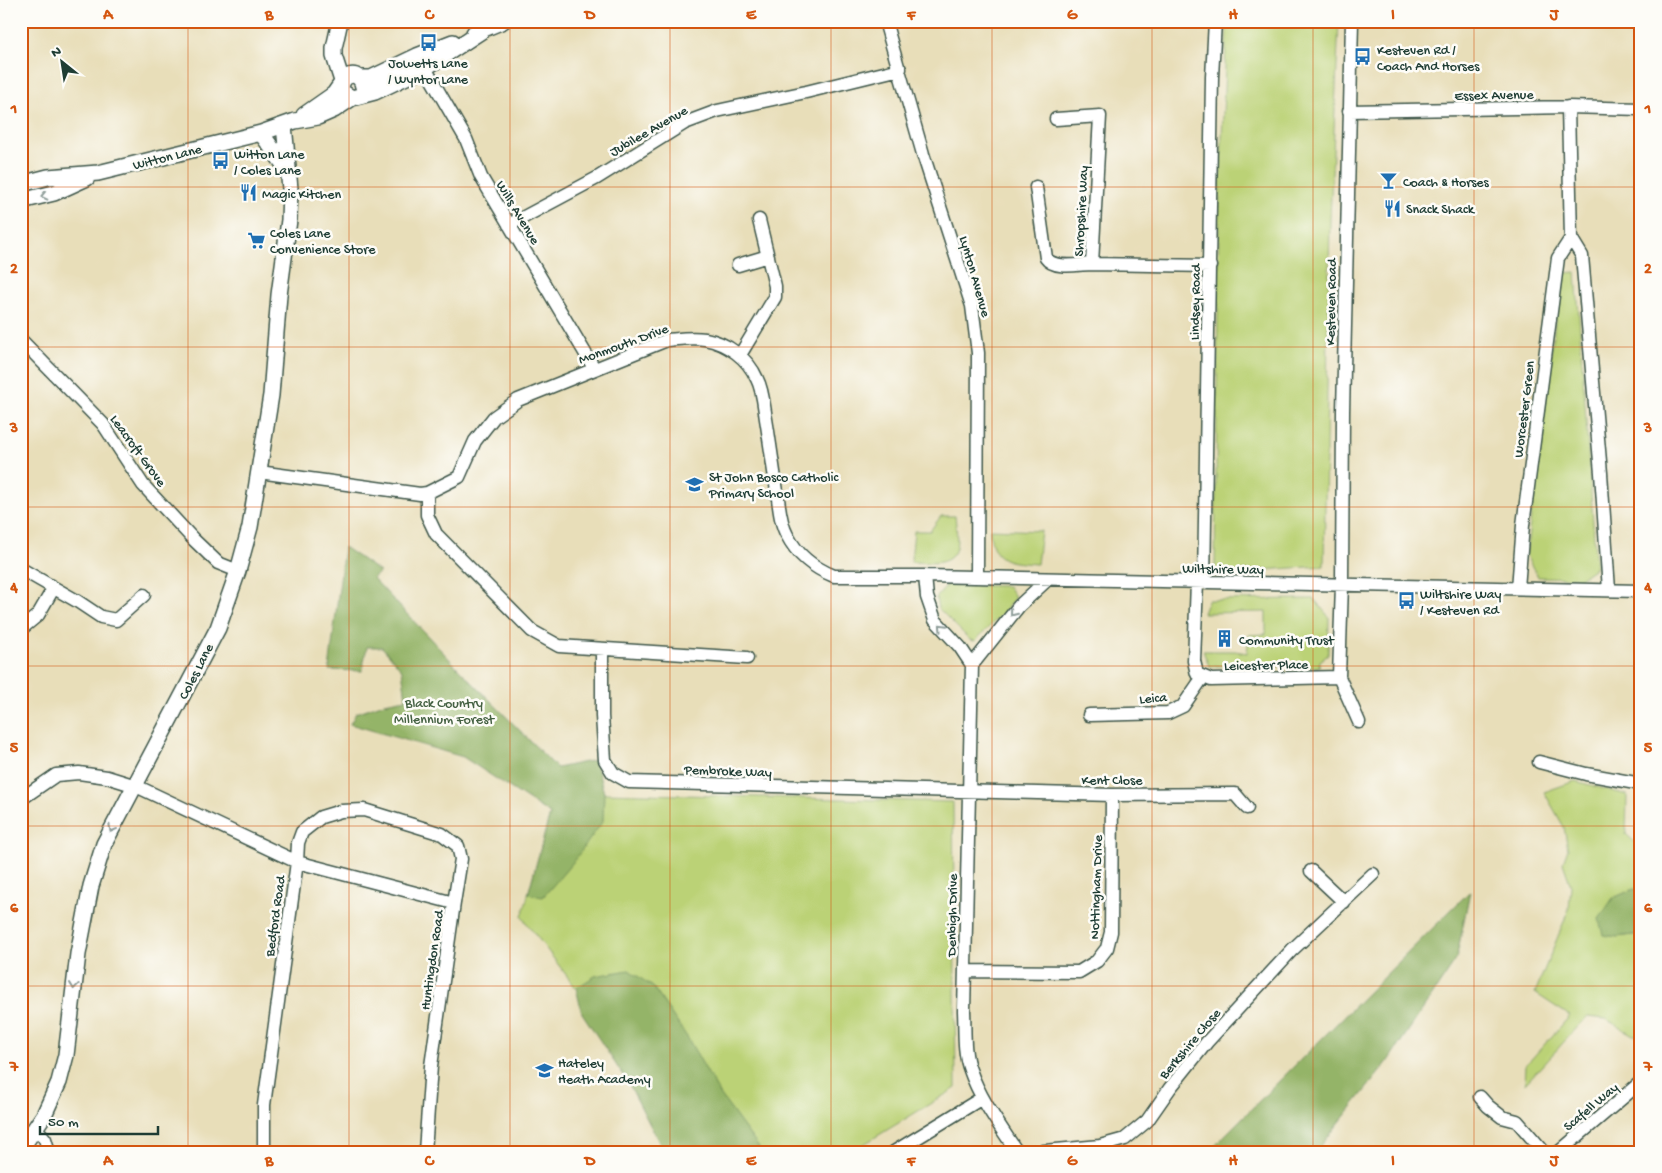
<svg xmlns="http://www.w3.org/2000/svg" width="1662" height="1173" viewBox="0 0 1662 1173" font-family="'Gochi Hand',sans-serif">
<rect width="100%" height="100%" fill="#fdfcf7"/>
<filter id="ink" filterUnits="userSpaceOnUse"><feTurbulence type="fractalNoise" baseFrequency=".02" numOctaves="2"/><feDisplacementMap in="SourceGraphic" scale="10" xChannelSelector="R" yChannelSelector="G"/><feConvolveMatrix kernelMatrix="1 2 1 2 8 2 1 2 1" color-interpolation-filters="sRGB"/></filter>
<filter id="wash" filterUnits="userSpaceOnUse"><feTurbulence type="fractalNoise" baseFrequency=".0096" numOctaves="4" result="noise"/><feDisplacementMap in="SourceGraphic" scale="20" xChannelSelector="R" yChannelSelector="G"/><feGaussianBlur stdDeviation="1.12" result="paint"/><feColorMatrix in="noise" values="0 0 0 0 0 0 0 0 0 0 0 0 0 0 0 0 0 1.4 0 .05"/><feComposite in="paint" operator="in"/></filter>
<g filter="url(#wash)">
<rect width="100%" height="100%" fill="#e8deb9"/>
<path fill="#bbd276" stroke="#6d8855" d="M1227,21h112l-9,197 -6,348 -109,7 4,-365z
M1576,272l20,295 -16,11 -42,-1 -12,-21 35,-283z
M941,516h14c1,8 3,25 1,32 -5,20 -30,14 -45,14l3,-31h16z
M990,529l51,2 -4,33c-28,-2 -46,-1 -47,-35z
M947,585l61,1 7,11 -10,14 -30,30 -5,-1 -32,-32 -2,-10z
M1314,599l15,18 -1,38 -8,6 -1,6 -110,-1 -6,-15h32l12,2 2,-18 17,-1v-22l-63,1 5,-13z
M1575,781l52,14 -1,39 15,14v44l-8,-3 -16,48 24,-3v102l-8,-1 -27,-16 -19,-2 -62,67 1,-19 44,-49 -35,-23 34,-84 2,-23 -8,-23 5,-14 -4,-22 -20,-35z
M604,793l349,9 3,286 -105,64h-150l-179,-235 28,-103z"/>
<path fill="#94b467" stroke="#5a784e" d="M344,547l36,25 -7,6 82,87 102,103 38,-8 9,33 -1,28 -29,40 -31,36 -15,-3 22,-80 -87,-57 -113,-33 6,-11 28,-10 22,-4 -4,-29 -20,-23h-15l-5,24 -33,-1z
M1634,889l7,3v42l-24,3 -14,-2 -4,-16 14,-21z
M1470,891l-14,69 -70,104 -70,88h-108z
M629,970l24,17 34,50 34,59 41,56h-98l-34,-66 -48,-73 -6,-25 19,-12z"/>
</g>
<g filter="url(#ink)">
<g fill="none" stroke-linecap="round" stroke-linejoin="round">
<defs>
<path id="minor" d="M885,21l38,133 49,152 6,47 -1,224
M1352,21l-9,391 -1,172 -3,93 20,45
M425,68l41,71 15,38 113,191
M1568,107l3,131 11,18 19,217 8,117
M1349,111l219,-4 73,2
M1056,119l44,-3 -8,148 118,2
M1036,187l10,71c8,12 34,6 46,6
M509,225l88,-47 88,-55 32,-12 89,-19 94,-23
M738,265l30,-9
M21,340l82,84 40,61 51,55 24,23 20,8
M740,355l35,-58v-11l-16,-66
M259,472l161,22 7,-1 32,-16 16,-36 19,-24 24,-17 149,-60c12,-1 25,-3 38,-1 22,4 43,19 52,40 6,11 7,28 9,40 4,24 7,48 11,72 2,14 3,32 10,44 10,20 27,33 47,41h91l716,15
M427,493v22l9,19 96,97 27,15 188,12
M21,569l56,32 24,16 15,3 28,-25
M925,576l2,21 8,23 25,27 12,18 -8,346c1,19 -1,41 6,59 10,29 30,56 47,82
M1197,582l-3,79 3,13 14,6 128,-3
M1204,583l8,-506 3,-56
M1518,588l5,-63 35,-267 13,-20
M21,629l17,-14 15,-26
M602,650v66l3,44 8,13 16,9 483,13 123,-1 12,14
M972,665l47,-59 29,-27
M1089,715l79,-2 15,-7 20,-29
M1539,762l47,12 55,10
M21,799l35,-24 23,-2 28,4 29,9 161,76 -33,243v47
M1311,871l33,31
M965,971l114,1 18,-11 10,-13 4,-16 1,-137
M1480,1097l8,9 14,11 15,4 27,31
M36,1128l9,11 4,13
M425,1152l6,-86 23,-163 -157,-41 1,-19 4,-11 19,-15 20,-6 23,-1 78,24 16,12 3,13 -7,44
M894,1152l88,-54
M1034,1152l66,-6 25,-7 22,-18 23,-33 37,-46 85,-92 81,-76
M1559,1152l82,-70"/>
<path id="tertiary" d="M340,21l-6,27v8l8,25
M474,33l29,-12
M360,78h11l46,-22 36,-14
M352,98l-10,-6c-5,-18 19,-24 21,-5
M304,115l30,-21 7,-10
M261,133l26,36
M21,184l27,-7 50,-4 163,-40 34,-12 23,-4 16,-7 18,-12 23,-6 50,-24 58,-38
M21,201l33,-8 33,-15
M21,1149l23,-34 15,-33 7,-27 12,-101 13,-68 13,-42 114,-216 20,-57 12,-44 21,-132 8,-100 10,-75 1,-31 -6,-64"/>
</defs>
<use href="#minor" stroke="#3d5548" stroke-width="15"/>
<use href="#tertiary" stroke="#3d5548" stroke-width="18"/>
<use href="#minor" stroke="#fff" stroke-width="12"/>
<use href="#tertiary" stroke="#fff" stroke-width="15"/>
</g>
<defs><path id="oneway-chevron" d="M-2-3.5L2.5 0L-2 3.5" fill="none" stroke-width="1.6" stroke-linecap="round" stroke-linejoin="round" transform="scale(1.25)"/></defs>
<g stroke="#8f9e9a">
<use href="#oneway-chevron" transform="translate(44 196) rotate(167)"/>
<use href="#oneway-chevron" transform="translate(1013 613) rotate(129)"/>
<use href="#oneway-chevron" transform="translate(942 627) rotate(-133)"/>
<use href="#oneway-chevron" transform="translate(112 829) rotate(119)"/>
<use href="#oneway-chevron" transform="translate(74 986) rotate(97)"/>
</g>
</g>
<path fill="none" stroke="#d45610" stroke-width="1" stroke-opacity="0.55" d="M188,21v1131M349,21v1131M510,21v1131M670,21v1131M831,21v1131M992,21v1131M1152,21v1131M1313,21v1131M1474,21v1131M21,187h1620M21,347h1620M21,507h1620M21,666h1620M21,826h1620M21,986h1620"/>
<defs>
<symbol id="bus-bare" viewBox="-9 -9 18 18"><path d="M-5-6H5V4H4V6H2V4H-2V6H-4V4H-5ZM-3.5-4V0h7V-4ZM-3.5 1.2v1.5H-2V1.2ZM2 1.2v1.5H3.5V1.2Z" fill="#1f6fb2" stroke="#fdfcf7" stroke-width="2.5" paint-order="stroke"/></symbol>
<symbol id="bar-bare" viewBox="-9 -9 18 18"><path d="M-6-5H6L.8 .8V4.5H3.5V6h-7V4.5H-.8V.8Z" fill="#1f6fb2" stroke="#fdfcf7" stroke-width="2.5" paint-order="stroke"/></symbol>
<symbol id="restaurant-bare" viewBox="-9 -9 18 18"><path d="M-5-6h1v4h1v-4h1v4h1v-4h1v5L-1.5 .5V6h-2V.5L-5-1ZM5-6V6H3V1.5H1.5Q1.5-4 5-6Z" fill="#1f6fb2" stroke="#fdfcf7" stroke-width="2.5" paint-order="stroke"/></symbol>
<symbol id="supermarket-bare" viewBox="-9 -9 18 18"><path d="M-6-5.5h2.5l.6 2H6L4.5 2H-2.5L-4.4-4H-6ZM-1.5 3.2a1.3 1.3 0 1 0 .1 0ZM3 3.2a1.3 1.3 0 1 0 .1 0Z" fill="#1f6fb2" stroke="#fdfcf7" stroke-width="2.5" paint-order="stroke"/></symbol>
<symbol id="school-bare" viewBox="-9 -9 18 18"><path d="M0-5L7-2L0 1L-7-2ZM-4 1L0 2.5L4 1V4Q0 6-4 4Z" fill="#1f6fb2" stroke="#fdfcf7" stroke-width="2.5" paint-order="stroke"/></symbol>
<symbol id="building-bare" viewBox="-9 -9 18 18"><path d="M-4-6H4V6H1V3H-1V6H-4ZM-2.5-4.3h1.7v1.8h-1.7ZM.8-4.3h1.7v1.8H.8ZM-2.5-1h1.7V.8h-1.7ZM.8-1h1.7V.8H.8Z" fill="#1f6fb2" stroke="#fdfcf7" stroke-width="2.5" paint-order="stroke"/></symbol>
</defs>
<g fill-rule="evenodd">
<use href="#bus-bare" x="416" y="30" width="25" height="25"/>
<use href="#bus-bare" x="1350" y="44" width="25" height="25"/>
<use href="#bus-bare" x="208" y="148" width="25" height="25"/>
<use href="#bar-bare" x="1376" y="168" width="25" height="25"/>
<use href="#restaurant-bare" x="236" y="180" width="25" height="25"/>
<use href="#restaurant-bare" x="1380" y="196" width="25" height="25"/>
<use href="#supermarket-bare" x="244" y="228" width="25" height="25"/>
<use href="#school-bare" x="682" y="472" width="25" height="25"/>
<use href="#bus-bare" x="1394" y="588" width="25" height="25"/>
<use href="#building-bare" x="1212" y="626" width="25" height="25"/>
<use href="#school-bare" x="532" y="1058" width="25" height="25"/>
</g>
<g text-anchor="middle" stroke-width="5" stroke-linejoin="round" paint-order="stroke">
<g font-size="14" fill="#1f3d34" stroke="#fdfcf7" text-anchor="start">
<text x="1377" y="54">Kesteven Rd /<tspan x="1377" dy="16">Coach And Horses</tspan></text>
<text x="428" y="67" text-anchor="middle">Jowetts Lane<tspan x="428" dy="16">/ Wyntor Lane</tspan></text>
<text x="234" y="158">Witton Lane<tspan x="234" dy="16">/ Coles Lane</tspan></text>
<text x="1403" y="186">Coach &amp; Horses</text>
<text x="262" y="198">Magic Kitchen</text>
<text x="1406" y="213">Snack Shack</text>
<text x="270" y="237">Coles Lane<tspan x="270" dy="16">Convenience Store</tspan></text>
<text x="709" y="481">St John Bosco Catholic<tspan x="709" dy="16">Primary School</tspan></text>
<text x="1420" y="598">Wiltshire Way<tspan x="1420" dy="16">/ Kesteven Rd</tspan></text>
<text x="1239" y="644">Community Trust</text>
<text x="558" y="1067">Hateley<tspan x="558" dy="16">Heath Academy</tspan></text>
</g>
<g font-size="14" fill="#1f3d34" stroke="#fdfcf7">
<text transform="translate(1494 94) rotate(-1)" y="5">Essex Avenue</text>
<text transform="translate(648 130) rotate(-30)" y="5">Jubilee Avenue</text>
<text transform="translate(167 156) rotate(-14)" y="5">Witton Lane</text>
<text transform="translate(1080 211) rotate(-87)" y="5">Shropshire Way</text>
<text transform="translate(519 212) rotate(59)" y="5">Wills Avenue</text>
<text transform="translate(976 276) rotate(74)" y="5">Lynton Avenue</text>
<text transform="translate(1194 302) rotate(-89)" y="5">Lindsey Road</text>
<text transform="translate(1330 302) rotate(-89)" y="5">Kesteven Road</text>
<text transform="translate(623 343) rotate(-20)" y="5">Monmouth Drive</text>
<text transform="translate(1523 409) rotate(-83)" y="5">Worcester Green</text>
<text transform="translate(139 450) rotate(54)" y="5">Leacroft Grove</text>
<text transform="translate(1223 568) rotate(1)" y="5">Wiltshire Way</text>
<text transform="translate(1266 664) rotate(-1)" y="5">Leicester Place</text>
<text transform="translate(195 671) rotate(-63)" y="5">Coles Lane</text>
<text transform="translate(1153 697) rotate(-5)" y="5">Leica</text>
<text transform="translate(728 770) rotate(2)" y="5">Pembroke Way</text>
<text x="1112" y="784">Kent Close</text>
<text transform="translate(1095 887) rotate(-88)" y="5">Nottingham Drive</text>
<text transform="translate(951 915) rotate(-89)" y="5">Denbigh Drive</text>
<text transform="translate(274 916) rotate(-82)" y="5">Bedford Road</text>
<text transform="translate(431 960) rotate(-82)" y="5">Huntingdon Road</text>
<text transform="translate(1189 1043) rotate(-50)" y="5">Berkshire Close</text>
<text transform="translate(1590 1106) rotate(-40)" y="5">Scafell Way</text>
</g>
<g font-size="14" fill="#466244" stroke="#fdfcf7">
<text x="444" y="707">Black Country<tspan x="444" dy="16">Millennium Forest</tspan></text>
</g>
</g>
<rect width="1662" height="1173" fill="none" stroke="#fdfcf7" stroke-width="55"/>
<g transform="translate(62 62) rotate(330)" stroke="#fdfcf7" stroke-width="4" paint-order="stroke">
<path d="M0-4L9 19L0 12L-9 19Z" fill="#1f3d34"/>
<text y="-8" font-size="14" font-weight="bold" text-anchor="middle" fill="#1f3d34">N</text>
</g>
<path d="M40 1126v8h118v-8" fill="none" stroke="#1f3d34" stroke-width="2.5"/>
<text x="48" y="1126" font-size="15" fill="#1f3d34" stroke="#fdfcf7" stroke-width="4" paint-order="stroke">50 m</text>
<rect x="28" y="28" width="1606" height="1118" fill="none" stroke="#d45610" stroke-width="2"/>
<g font-size="16" text-anchor="middle" font-weight="bold" fill="#d45610">
<text x="108" y="19">A</text>
<text x="269" y="19">B</text>
<text x="429" y="19">C</text>
<text x="590" y="19">D</text>
<text x="751" y="19">E</text>
<text x="911" y="19">F</text>
<text x="1072" y="19">G</text>
<text x="1233" y="19">H</text>
<text x="1393" y="19">I</text>
<text x="1554" y="19">J</text>
<text x="14" y="113">1</text>
<text x="1648" y="113">1</text>
<text x="14" y="273">2</text>
<text x="1648" y="273">2</text>
<text x="14" y="432">3</text>
<text x="1648" y="432">3</text>
<text x="14" y="592">4</text>
<text x="1648" y="592">4</text>
<text x="14" y="752">5</text>
<text x="1648" y="752">5</text>
<text x="14" y="912">6</text>
<text x="1648" y="912">6</text>
<text x="14" y="1071">7</text>
<text x="1648" y="1071">7</text>
<text x="108" y="1165">A</text>
<text x="269" y="1165">B</text>
<text x="429" y="1165">C</text>
<text x="590" y="1165">D</text>
<text x="751" y="1165">E</text>
<text x="911" y="1165">F</text>
<text x="1072" y="1165">G</text>
<text x="1233" y="1165">H</text>
<text x="1393" y="1165">I</text>
<text x="1554" y="1165">J</text>
</g>
</svg>
